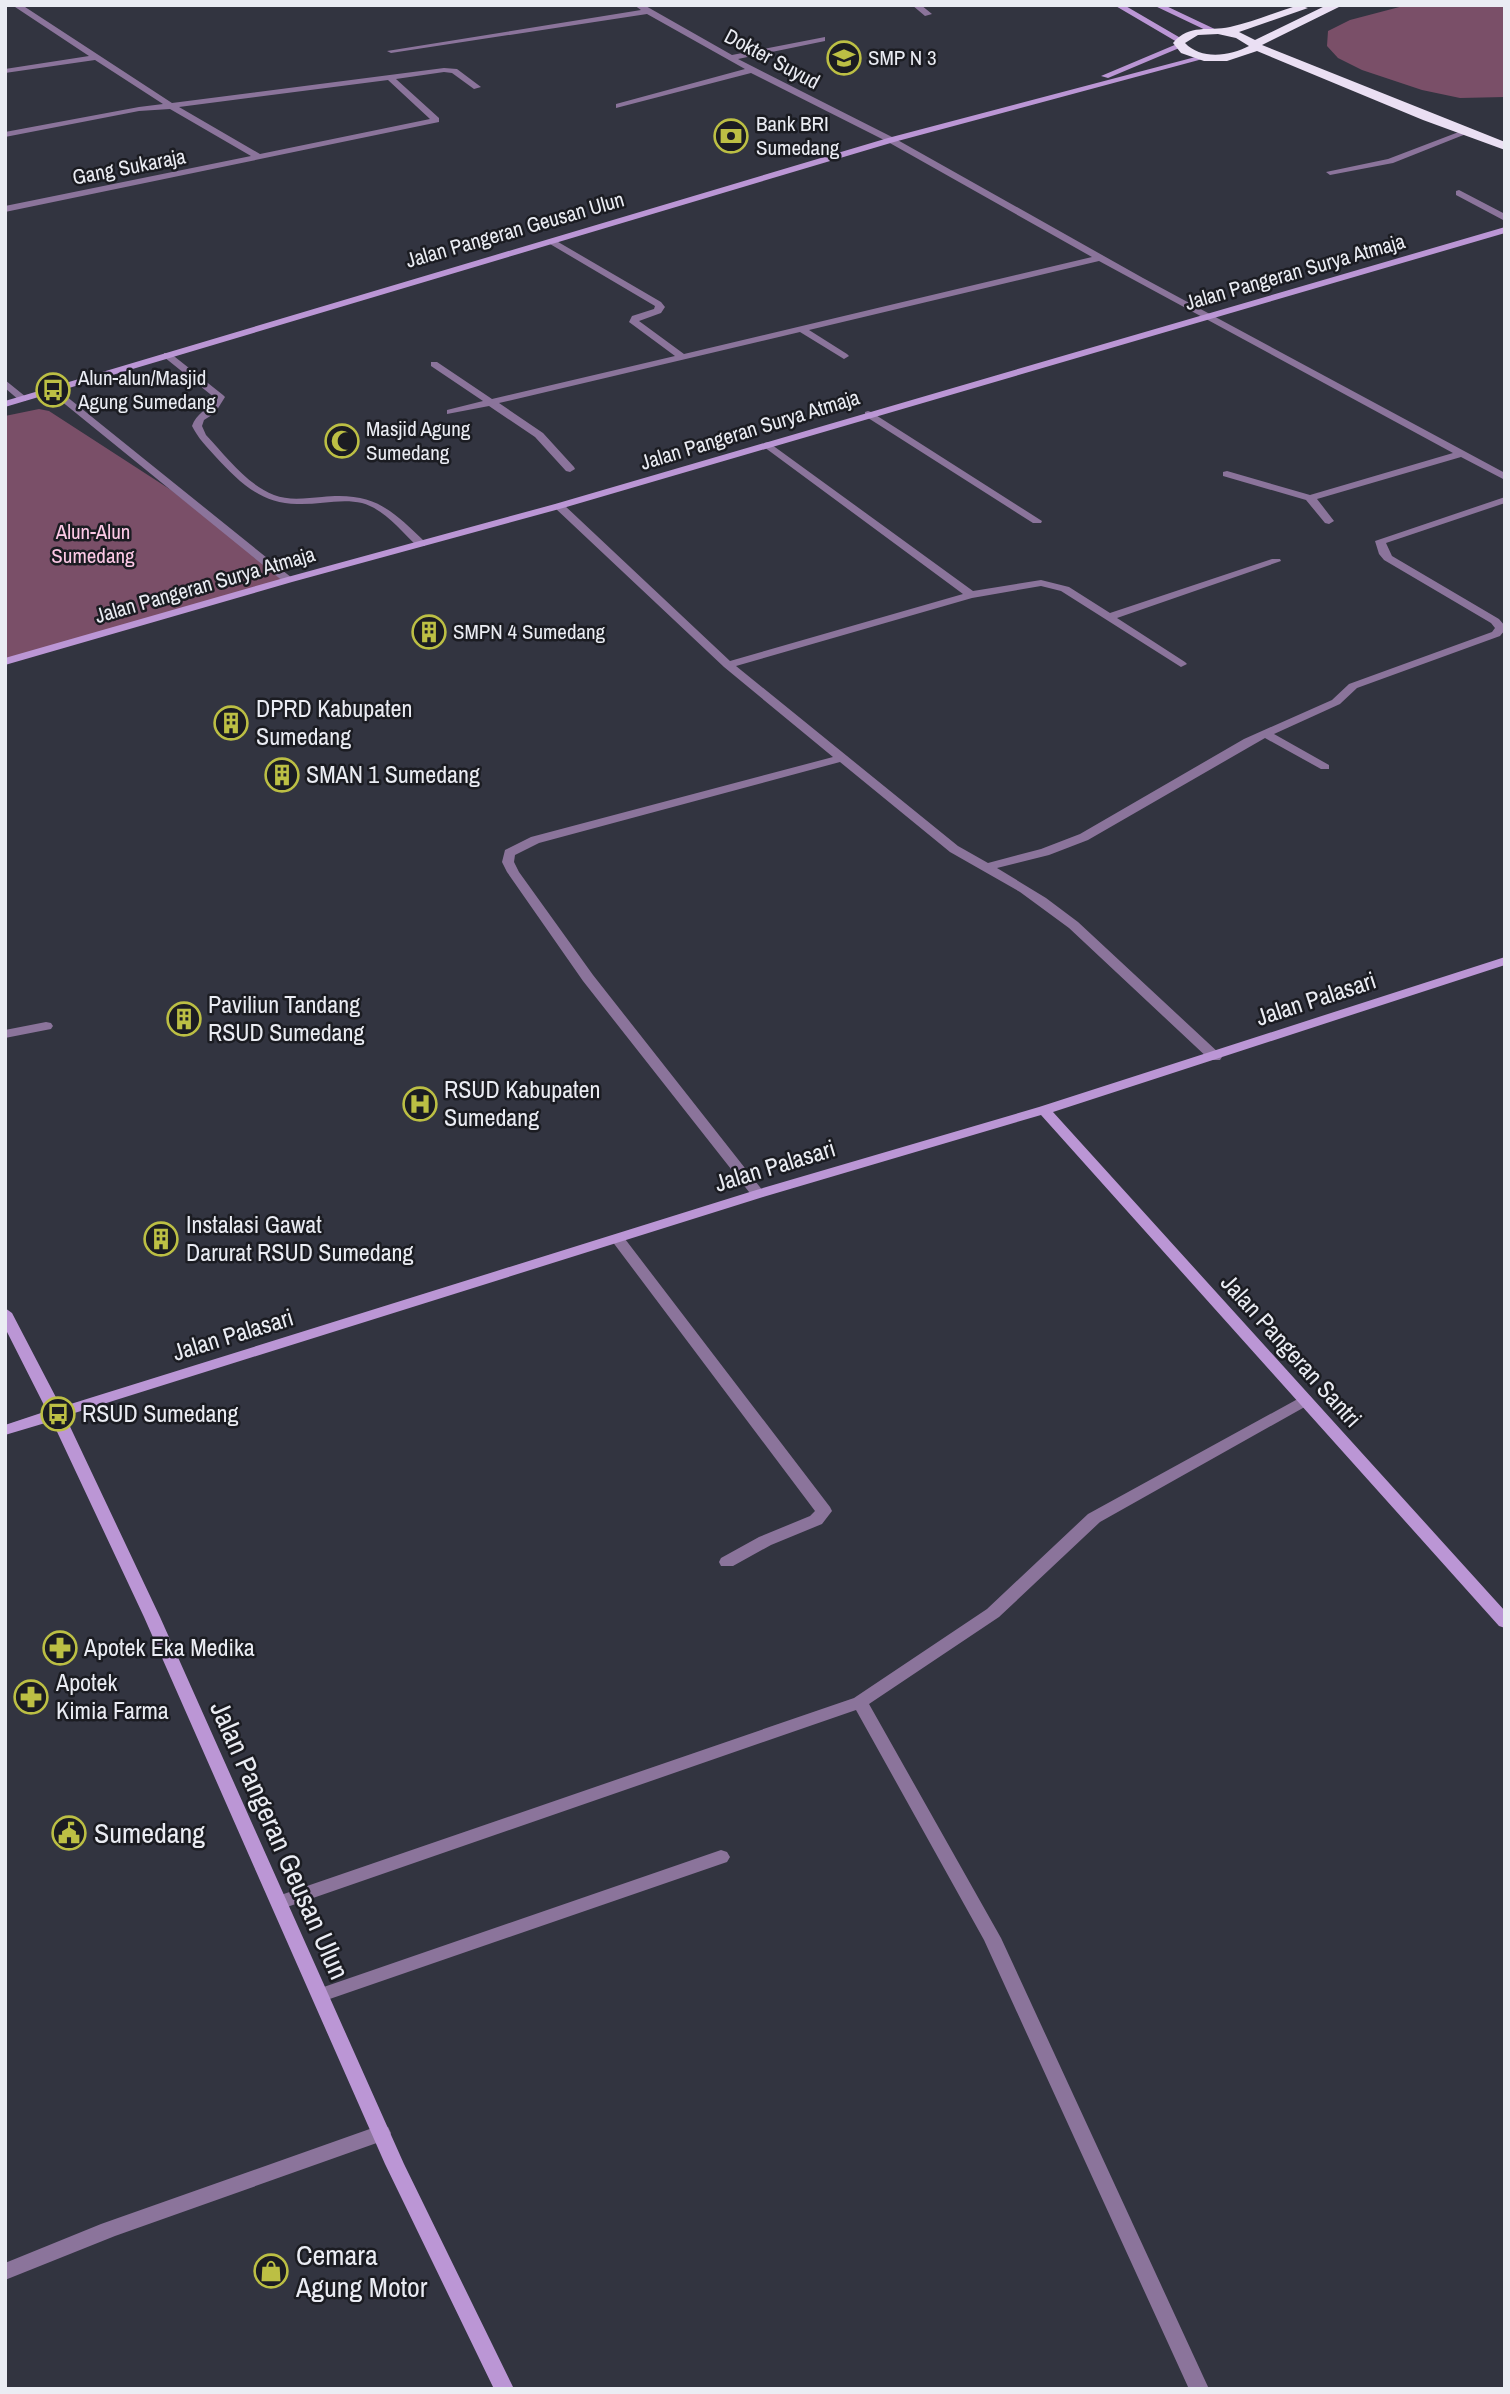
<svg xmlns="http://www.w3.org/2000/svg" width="1510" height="2394" viewBox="0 0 1510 2394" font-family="'Archivo Narrow',sans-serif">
<rect width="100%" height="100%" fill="#323440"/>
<path fill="#7a4f68" d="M1407,5h98v92l-45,1 -38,-8 -60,-20 -24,-12 -11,-12 1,-15 22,-11z
M39,409l10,2 122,79 113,89 -279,80v-243z"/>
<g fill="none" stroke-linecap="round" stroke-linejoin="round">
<path fill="#8b749b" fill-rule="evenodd" d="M164,353h6l53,42 2,2 -10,16 -11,7 -2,6 4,9c20,21 40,49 68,60 15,6 33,3 48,2 51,-5 68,11 103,45v4h-8c-16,-15 -33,-37 -55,-43 -21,-5 -44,2 -65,1 -36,0 -59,-23 -82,-48 -9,-10 -17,-18 -23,-30 4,-12 16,-17 23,-28l-51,-41z
M46,1022l5,1 2,3 -2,3 -46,9v-8z"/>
<path fill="#8b749b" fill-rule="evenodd" d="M12,5h10l150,98 272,-35 13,1 24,18 -7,2 -22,-16 -8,-1 -48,7 43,39v4l-434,90v-6l246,-50 -81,-47 -31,2 -134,26v-5l134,-25 24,-3 -68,-44 -90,13v-4l84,-13zM388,80l42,39 -170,35 -81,-47z
M634,5h10l88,50 93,-18v4l-87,18 156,79 249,140 362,195v7l-44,-23 -144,42 17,22 -5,3 -4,-1 -19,-23 -83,-24v-4l4,-1 83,24 143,-42 -354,-192 -290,69 38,24 2,2 -5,3 -44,-27 -301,71 44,30 31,34 1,2 -5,3 -4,-1 -31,-34 -46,-31 -42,8v-4l36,-9 -52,-35v-4h6l55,37 183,-43 -46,-34 3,-6 22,-7 1,-3 -105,-62 -1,-2 4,-3 108,63 4,5 -4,6 -22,8 45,33 408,-97 -204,-115 -137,-69 -135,35v-4l129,-35 -98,-55 -256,39 -4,-2 254,-41z
M912,5h9l11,9 -7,2z
M1464,130l7,2 -78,31 -63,12 -4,-3 62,-13z
M1459,190l46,24v7l-49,-26v-4z
M5,380l21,17v4h-6l-15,-13z
M50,388h6l236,190v4h-8l-234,-190z
M868,411l3,1 171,109 -1,2h-8l-168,-107v-4z
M768,442l205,149 68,-11 28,7 41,26 162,-54h8l1,2 -164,57 68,44 2,2 -6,3 -120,-76 -20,-5 -69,12 -236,68 222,180 30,17 53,-14 39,-15 164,-95 88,-39 17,-16 143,-52 3,-4 -4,-5 -107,-63 -5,-6 -4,-13 130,-44v6l-119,40 6,13 107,63 6,7v4l-5,6 -143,52 -17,16 -66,30 55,31v4h-8l-56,-31 -177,102 -39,15 -52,13 49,30 32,24 142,132 2,3 -2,3h-10l-141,-132 -49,-36 -70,-40 -110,-90 -301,81 -24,12 -1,7 5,10 74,103 170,216 2,3 -2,3h-10l-170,-216 -76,-109 -5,-10 3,-12 26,-13 302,-80 -109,-90 -169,-159v-4h8l167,157 233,-67 -199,-147v-4z
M617,1234l5,1 208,272 2,4 -10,13 -51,21 -38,21h-12l-2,-4 2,-4 38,-21 51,-21 5,-5 -203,-270 -2,-3z
M1305,1395l5,1 3,4 -3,4 -210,118 -101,95 -130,87 132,234 208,451h-20l-205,-449 -128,-230 -569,197 -6,2 -6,-2 -3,-5 3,-5 579,-199 133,-89 101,-95z
M721,1850l6,2 3,5 -3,5 -406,140 -6,-2 -3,-5 3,-5z
M381,2125l7,2 3,6 -3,6 -273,97 -110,44v-17l96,-39z"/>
<path fill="#bb96d5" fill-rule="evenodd" d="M1114,5h10l60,35 -7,2z
M1153,5h11l57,27 -7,2z
M1177,44l7,2 -76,32 -7,-2z
M1203,55l7,2 -316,85 -889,265v-6l883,-263z
M1505,227v6l-942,275 -271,74 -287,83v-7l279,-80 271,-74z
M1505,957v8l-452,147 452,499v17l-6,-2 -458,-511 -278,82 -698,219 95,201 244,547 110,225h-20l-109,-225 -241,-547 -92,-196 -47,14v-10l42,-14 -42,-83v-20l7,5 49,94 692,-216 286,-84z"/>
<path fill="#eadff3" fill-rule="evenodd" d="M1299,5l9,3 -69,24 16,8 72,-35h16l-81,40 243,97v8l-82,-30 -166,-69 -30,10h-23l-23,-8 -8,-10c17,-20 35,-11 57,-16 23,-5 46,-15 69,-22zM1218,34l18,4 13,8c-19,10 -48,14 -64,-3l13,-8z"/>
</g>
<defs>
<symbol id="school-ring" viewBox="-11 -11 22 22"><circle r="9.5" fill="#1b1c22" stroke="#bcbf44" stroke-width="1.5"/><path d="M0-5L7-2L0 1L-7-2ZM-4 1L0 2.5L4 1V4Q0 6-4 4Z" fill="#bcbf44"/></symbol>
<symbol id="bank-ring" viewBox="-11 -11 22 22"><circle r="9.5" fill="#1b1c22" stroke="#bcbf44" stroke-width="1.5"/><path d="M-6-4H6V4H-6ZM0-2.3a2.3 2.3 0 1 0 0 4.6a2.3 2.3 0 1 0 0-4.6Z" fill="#bcbf44"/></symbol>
<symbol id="bus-ring" viewBox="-11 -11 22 22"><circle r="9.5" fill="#1b1c22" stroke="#bcbf44" stroke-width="1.5"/><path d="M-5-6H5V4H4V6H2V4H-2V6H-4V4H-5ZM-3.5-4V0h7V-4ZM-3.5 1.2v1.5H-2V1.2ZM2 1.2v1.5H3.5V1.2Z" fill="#bcbf44"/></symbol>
<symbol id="mosque-ring" viewBox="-11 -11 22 22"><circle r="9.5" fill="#1b1c22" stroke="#bcbf44" stroke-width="1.5"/><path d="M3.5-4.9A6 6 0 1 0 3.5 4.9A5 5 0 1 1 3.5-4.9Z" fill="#bcbf44"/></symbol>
<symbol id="building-ring" viewBox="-11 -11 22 22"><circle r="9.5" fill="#1b1c22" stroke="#bcbf44" stroke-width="1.5"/><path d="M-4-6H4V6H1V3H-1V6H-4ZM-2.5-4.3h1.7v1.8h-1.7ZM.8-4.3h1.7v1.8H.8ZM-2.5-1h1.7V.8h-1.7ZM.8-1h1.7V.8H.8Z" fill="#bcbf44"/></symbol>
<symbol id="hospital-ring" viewBox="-11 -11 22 22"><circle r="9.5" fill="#1b1c22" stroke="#bcbf44" stroke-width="1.5"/><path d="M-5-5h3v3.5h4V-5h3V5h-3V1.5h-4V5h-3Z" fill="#bcbf44"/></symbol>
<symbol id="pharmacy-ring" viewBox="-11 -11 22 22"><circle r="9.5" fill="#1b1c22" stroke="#bcbf44" stroke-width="1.5"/><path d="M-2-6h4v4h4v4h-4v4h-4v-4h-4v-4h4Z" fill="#bcbf44"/></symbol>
<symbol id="civic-ring" viewBox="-11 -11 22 22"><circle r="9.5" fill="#1b1c22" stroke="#bcbf44" stroke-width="1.5"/><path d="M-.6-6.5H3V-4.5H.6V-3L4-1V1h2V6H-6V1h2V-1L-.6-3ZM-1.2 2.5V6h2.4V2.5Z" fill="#bcbf44"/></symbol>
<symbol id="shop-ring" viewBox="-11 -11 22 22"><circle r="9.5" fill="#1b1c22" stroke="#bcbf44" stroke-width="1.5"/><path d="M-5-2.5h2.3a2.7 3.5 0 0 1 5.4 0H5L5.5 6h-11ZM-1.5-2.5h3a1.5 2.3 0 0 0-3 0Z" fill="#bcbf44"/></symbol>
</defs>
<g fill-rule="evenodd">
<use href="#school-ring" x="825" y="39" width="38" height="38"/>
<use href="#bank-ring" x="712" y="117" width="38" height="38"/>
<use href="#bus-ring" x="34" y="371" width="38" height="38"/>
<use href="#mosque-ring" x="323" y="422" width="38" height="38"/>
<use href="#building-ring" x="410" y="613" width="38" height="38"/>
<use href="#building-ring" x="212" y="704" width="38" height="38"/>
<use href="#building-ring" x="263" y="756" width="38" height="38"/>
<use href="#building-ring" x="165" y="1000" width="38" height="38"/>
<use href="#hospital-ring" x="401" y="1085" width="38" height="38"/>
<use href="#building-ring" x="142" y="1220" width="38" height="38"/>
<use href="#bus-ring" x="39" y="1395" width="38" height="38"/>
<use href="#pharmacy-ring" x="41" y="1629" width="38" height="38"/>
<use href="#pharmacy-ring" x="12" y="1678" width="38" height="38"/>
<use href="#civic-ring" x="50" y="1814" width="38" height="38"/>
<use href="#shop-ring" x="252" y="2252" width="38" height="38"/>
</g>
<g text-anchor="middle" stroke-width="5" stroke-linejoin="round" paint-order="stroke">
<g font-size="21" fill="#eaecf3" stroke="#1b1c22" text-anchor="start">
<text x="868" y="65">SMP N 3</text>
<text x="756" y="131">Bank BRI<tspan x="756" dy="24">Sumedang</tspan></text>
<text x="78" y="385">Alun-alun/Masjid<tspan x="78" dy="24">Agung Sumedang</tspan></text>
<text x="366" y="436">Masjid Agung<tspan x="366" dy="24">Sumedang</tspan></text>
<text x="453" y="639">SMPN 4 Sumedang</text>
</g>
<g font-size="21" fill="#eaecf3" stroke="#1b1c22">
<text transform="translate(772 59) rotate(28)" y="7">Dokter Suyud</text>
<text transform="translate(129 167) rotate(-11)" y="7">Gang Sukaraja</text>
<text transform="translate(515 230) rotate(-16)" y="7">Jalan Pangeran Geusan Ulun</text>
<text transform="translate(1295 272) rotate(-16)" y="7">Jalan Pangeran Surya Atmaja</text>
<text transform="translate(750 430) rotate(-17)" y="7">Jalan Pangeran Surya Atmaja</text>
<text transform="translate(205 585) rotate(-16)" y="7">Jalan Pangeran Surya Atmaja</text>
</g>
<g font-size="21" fill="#fdc9e6" stroke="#1b1c22">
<text x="93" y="539">Alun-Alun<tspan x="93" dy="24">Sumedang</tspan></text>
</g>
<g font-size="24" fill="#eaecf3" stroke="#1b1c22" text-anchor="start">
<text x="256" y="717">DPRD Kabupaten<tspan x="256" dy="28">Sumedang</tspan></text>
<text x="306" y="783">SMAN 1 Sumedang</text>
<text x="208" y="1013">Paviliun Tandang<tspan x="208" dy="28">RSUD Sumedang</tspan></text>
<text x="444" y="1098">RSUD Kabupaten<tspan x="444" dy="28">Sumedang</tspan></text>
<text x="186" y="1233">Instalasi Gawat<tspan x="186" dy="28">Darurat RSUD Sumedang</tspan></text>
<text x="82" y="1422">RSUD Sumedang</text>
<text x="84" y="1656">Apotek Eka Medika</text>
<text x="56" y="1691">Apotek<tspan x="56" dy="28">Kimia Farma</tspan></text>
</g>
<g font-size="24" fill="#eaecf3" stroke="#1b1c22">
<text transform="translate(1316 999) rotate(-18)" y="8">Jalan Palasari</text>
<text transform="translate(775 1166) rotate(-17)" y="8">Jalan Palasari</text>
<text transform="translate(233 1335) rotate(-17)" y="8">Jalan Palasari</text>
<text transform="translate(1291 1351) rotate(48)" y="8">Jalan Pangeran Santri</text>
</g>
<g font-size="28" fill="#eaecf3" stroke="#1b1c22" text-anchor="start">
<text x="94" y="1843">Sumedang</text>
<text x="296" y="2265">Cemara<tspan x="296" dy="32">Agung Motor</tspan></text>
</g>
<g font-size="28" fill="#eaecf3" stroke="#1b1c22">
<text transform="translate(280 1840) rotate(66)" y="10">Jalan Pangeran Geusan Ulun</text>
</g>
</g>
<rect width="1510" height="2394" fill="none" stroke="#eaecf3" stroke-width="14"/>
</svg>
